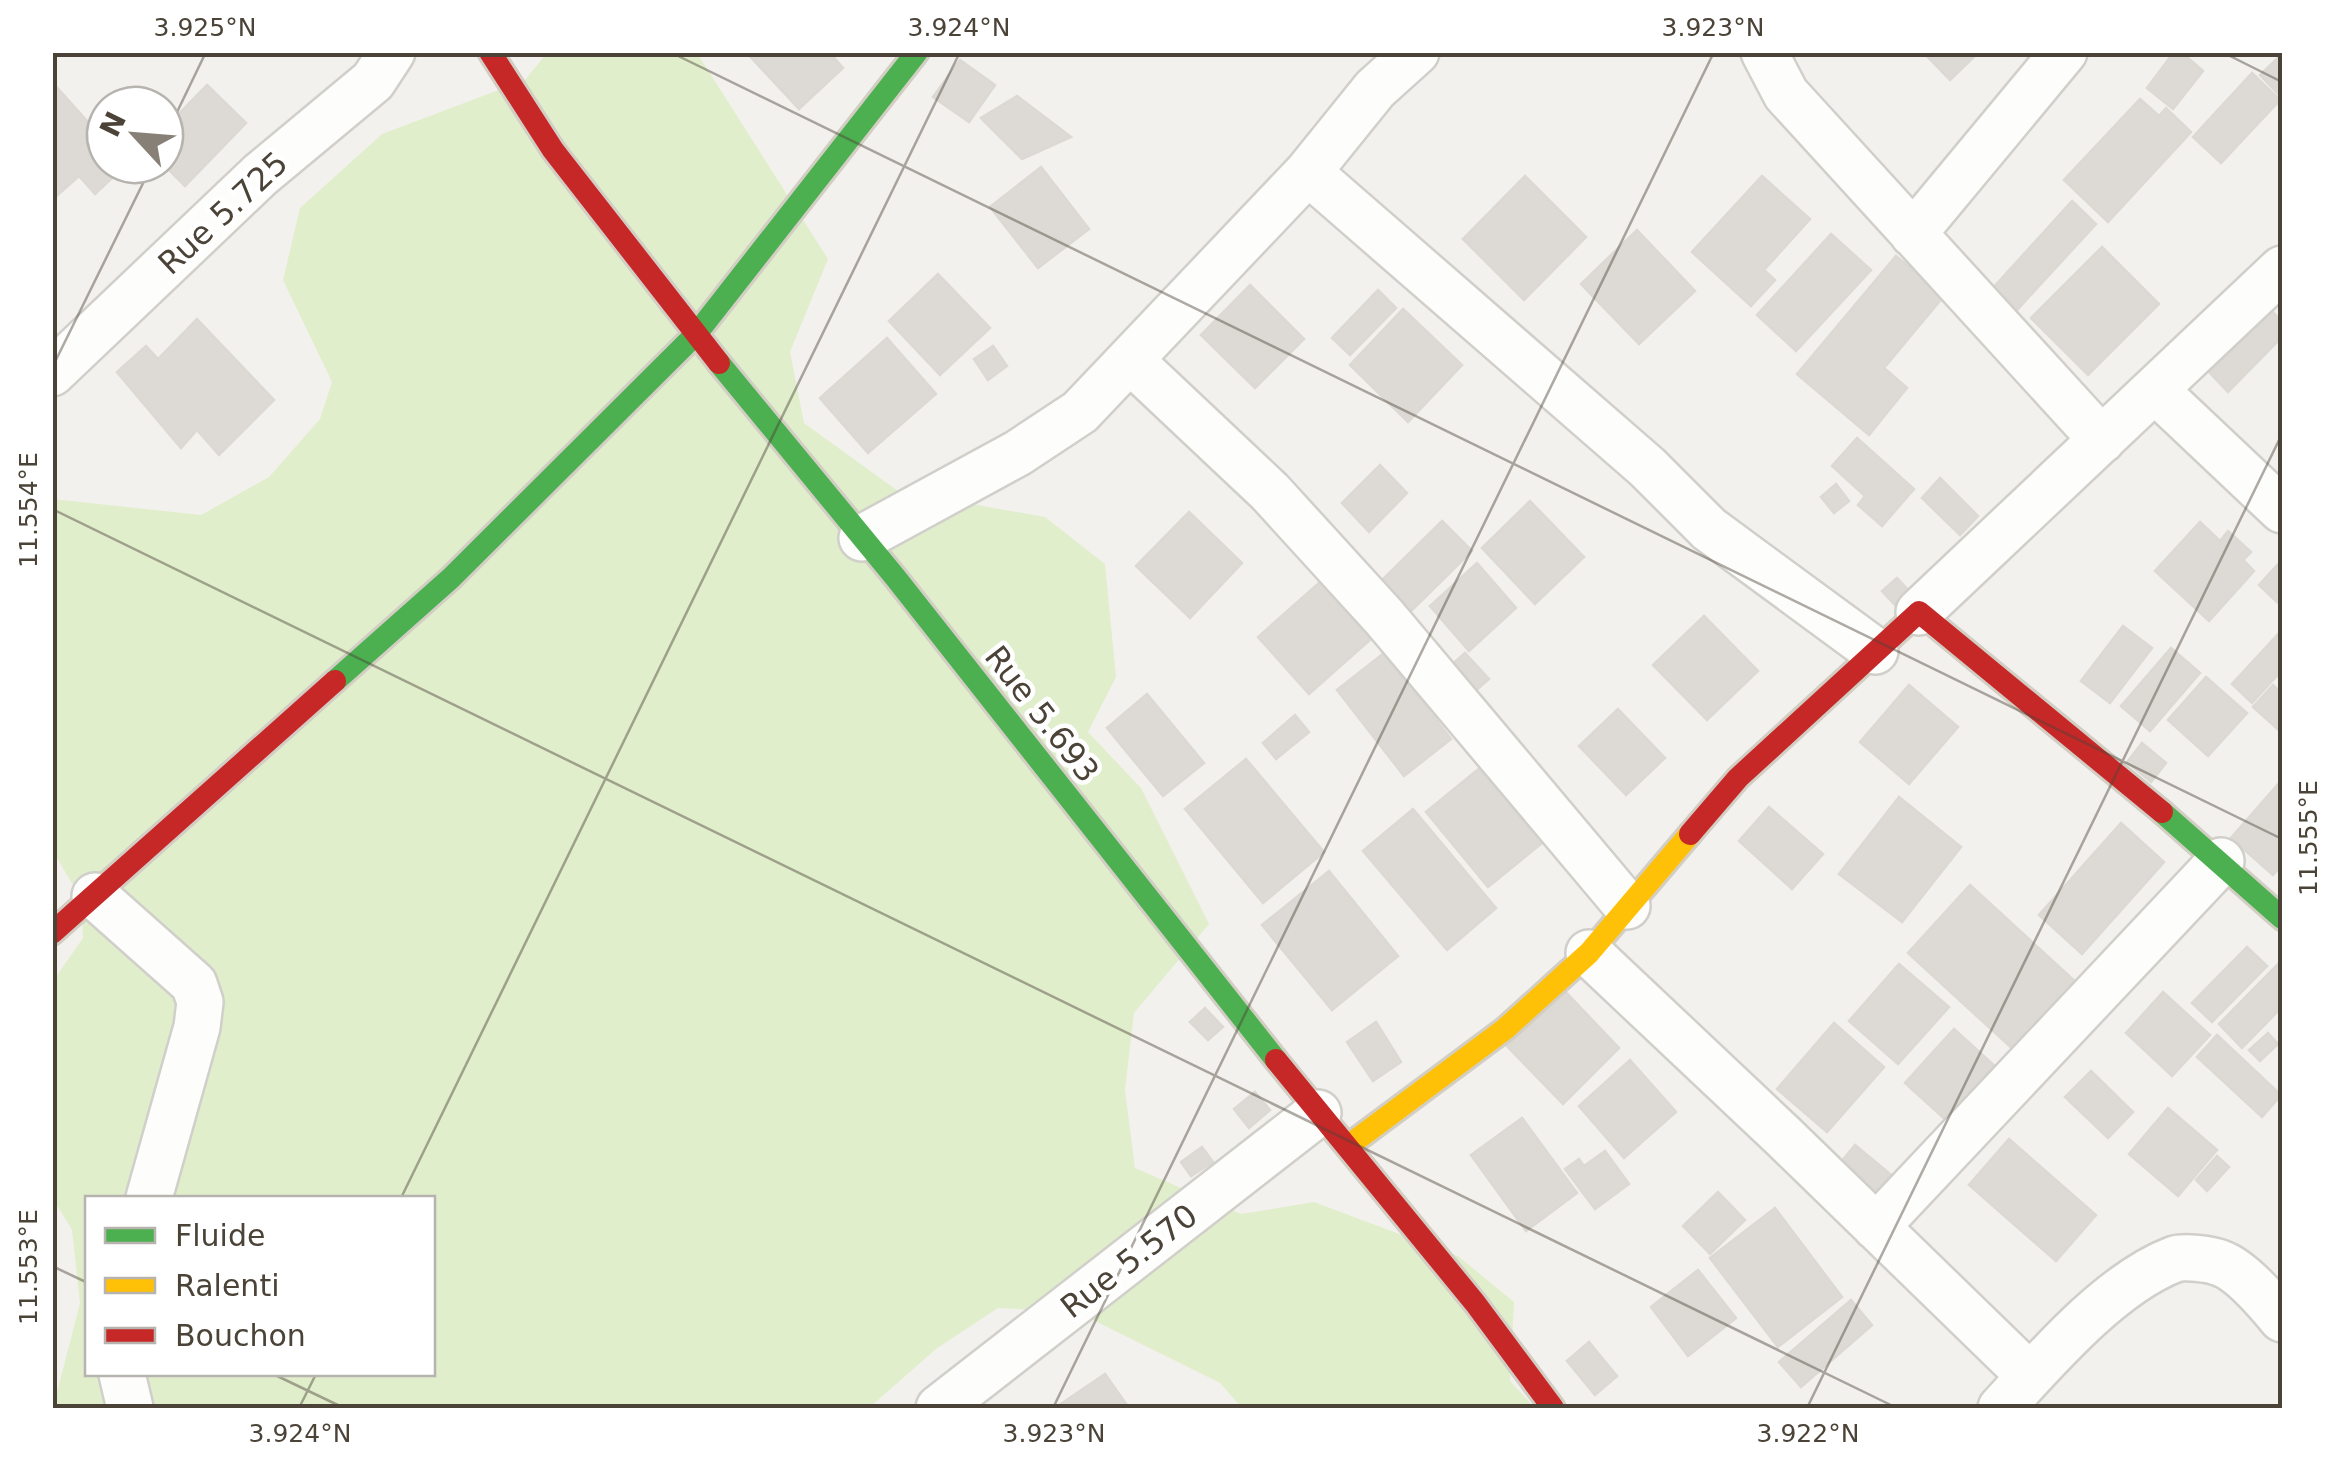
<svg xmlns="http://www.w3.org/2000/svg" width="2335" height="1461" viewBox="0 0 2335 1461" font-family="'DejaVu Sans',sans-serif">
<rect width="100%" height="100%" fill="#f3f1ed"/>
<path fill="#e1eecc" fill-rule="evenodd" d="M547,53h150l131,206 -38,93 14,71 94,68 147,26 60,47 11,113 -28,55 53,56 68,136 -75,89 -9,77 10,78 106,46 73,-12 144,54 56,46 -4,79 25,27h-293l-22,-25 -143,-71 -79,-4 -62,41 -67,59h-816l27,-105 -8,-73 -19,-31v-218l30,-43 -2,-39 -28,-48v-352l148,16 68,-38 51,-58 12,-37 -49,-102 17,-72 82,-74 143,-54zM88,1198h344v176h-344z"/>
<path fill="#dddad5" stroke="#dcd8d3" stroke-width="2.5" d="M746,52h83l14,16 -44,41z
M1923,52h56l-29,28z
M2174,52h7l22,19 -30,38 -26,-21z
M2282,54v44l-22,-23z
M960,60l35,25 -26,37 -36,-25z
M2252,73l28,27 -59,63 -28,-26z
M52,82l53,59v24h21l-31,29 -16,-18 -27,24z
M207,85l39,38 -61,63 -21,-21 1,-37z
M1017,96l54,41 -49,22 -41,-41z
M2140,99l19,17 7,-8 25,24 -83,90 -44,-42z
M1041,167l48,62 -51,39 -48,-61z
M1525,176l61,61 -62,63 -61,-61z
M1762,176l48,43 -46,51 11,10 -24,26 -59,-54z
M2072,201l24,23 -79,86 -24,-22z
M1637,230l58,61 -56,53 -58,-60z
M1831,234l40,36 -75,81 -39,-36z
M2102,247l57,57 -71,71 -57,-57z
M1896,256l48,40 -60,72 23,20 -38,47 -72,-61z
M938,274l52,54 -50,47 -51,-54z
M1250,285l54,54 -49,49 -54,-53z
M1378,290l18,18 -46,47 -18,-17z
M1403,309l59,56 -54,57 -58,-57z
M2271,310l11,12v15l-54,55 -19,-20z
M197,319l77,81 -55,55 -22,-25 -16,18 -64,-76 29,-26 12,13z
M887,338l49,56 -68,59 -48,-55z
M993,346l14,20 -19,14 -14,-21z
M1857,438l57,51 -32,37 -24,-21 7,-9 -33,-30z
M1380,465l27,28 -38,39 -27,-29z
M1940,478l38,38 -18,19 -38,-37z
M1836,484l13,17 -15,12 -13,-16z
M1530,501l54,56 -49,47 -53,-56z
M1189,512l53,51 -52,55 -54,-52z
M1442,521l30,30 -67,66 -30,-30z
M2200,522l20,19 8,-10 23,21 -8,8 11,11 -45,50 -54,-50z
M2282,560v35l-5,7 -18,-17z
M1477,563l39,45 -47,43 -39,-45z
M1329,574l50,58 -70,62 -51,-57z
M1897,578l12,13 -14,14 -13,-14z
M1704,616l54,55 -51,49 -54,-55z
M2123,626l29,22 -42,55 -29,-22z
M2282,630v40l-30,33 -20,-19z
M2171,648l29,25 -50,58 -29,-25z
M1384,653l67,86 -47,37 -67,-86z
M1465,653l24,26 -16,14 -24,-26z
M2206,677l41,36 -39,43 -40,-36z
M1909,685l49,42 -49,57 -49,-42z
M2273,685l9,9v39l-29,-26z
M1147,694l57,69 -41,33 -56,-68z
M1618,709l47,49 -39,37 -47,-49z
M1295,715l14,17 -33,27 -13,-16z
M2142,743l24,20 -15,19 -24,-20z
M1492,758l61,76 -65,53 -62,-75z
M1246,759l78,93 -61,51 -78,-94z
M2280,782l2,83 -9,10 -42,-37z
M1899,797l62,50 -59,75 -63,-48z
M1769,807l54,47 -31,35 -53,-48z
M1413,809l83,99 -49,42 -84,-99z
M2121,823l43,39 -82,92 -43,-39z
M1329,871l69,85 -66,54 -70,-85z
M1970,885l108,99 -62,68 -108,-99z
M2247,947l20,19 -55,56 -20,-19z
M1899,964l50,43 -51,57 -49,-43z
M2278,964l4,4v39l-40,41 -23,-24z
M1560,986l59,62 -56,56 -60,-62z
M2163,992l47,43 -38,41 -46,-43z
M1205,1008l18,19 -15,13 -18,-18z
M1376,1022l25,40 -28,19 -26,-39z
M1834,1023l50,44 -57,65 -50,-43z
M1954,1029l43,39 -49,54 -43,-39z
M2268,1033l10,11 -18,17 -11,-11z
M2217,1035l64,60 -19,22 -65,-60z
M1630,1060l46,52 -52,46 -45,-52z
M2091,1071l42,41 -25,26 -43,-41z
M1255,1092l15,18 -21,18 -15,-19z
M2168,1108l49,42 -39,46 -49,-42z
M1522,1118l55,75 -51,38 -55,-76z
M2009,1139l87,76 -40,46 -87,-76z
M1855,1145l41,34 -15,17 -40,-34z
M1202,1147l11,15 -22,14 -10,-14z
M1605,1151l24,33 -34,25 -30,-40 14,-10 5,7z
M2217,1156l12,11 -22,24 -11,-11z
M1718,1192l27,28 -35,34 -27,-28z
M1775,1208l67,89 -64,50 -68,-89z
M1698,1270l38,48 -48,38 -37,-49z
M1851,1300l21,25 -71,62 -22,-25z
M1589,1342l28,34 -22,19 -28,-34z
M1105,1374l24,34h-74z"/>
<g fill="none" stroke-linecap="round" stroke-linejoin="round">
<defs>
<path id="street" d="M1764,52l22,42 316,346
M1308,172l339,295 62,62 166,122
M1913,234l151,-182
M1131,361l139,131 114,125 243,289
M52,373l208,-198 113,-94 19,-29
M2155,390l127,120
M862,538l156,-85 62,-41 228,-240 67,-83 41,-37
M1919,612l363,-343
M95,896l99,88 6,18 -3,25 -48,171
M1589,953l195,184 246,239
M1876,1227l345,-366
M122,1374l8,34
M939,1408l379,-295
M2001,1408c45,-49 110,-125 174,-149 9,-3 35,0 45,4 21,7 48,39 62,56"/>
<path id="fast" d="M719,363l176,214 381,483
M335,681l116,-103 246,-245 220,-281
M2162,812l120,106"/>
<path id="slow" d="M1348,1146l157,-117 84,-76 101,-119"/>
<path id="jam" d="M490,52l63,98 166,213
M1690,834l48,-56 181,-166 243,200
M52,933l283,-252
M1276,1060l199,243 78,105"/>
</defs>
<use href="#street" stroke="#d1cfca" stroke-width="50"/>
<use href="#fast" stroke="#d3cec4" stroke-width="28"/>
<use href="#slow" stroke="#d3cec4" stroke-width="28"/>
<use href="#jam" stroke="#d3cec4" stroke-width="28"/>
<use href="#street" stroke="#fdfdfc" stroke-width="45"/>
<use href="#fast" stroke="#4caf50" stroke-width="22"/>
<use href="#slow" stroke="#ffc107" stroke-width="22"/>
<use href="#jam" stroke="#c62828" stroke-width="22"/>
</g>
<path fill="none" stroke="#4b4337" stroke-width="2.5" stroke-opacity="0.45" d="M670,52l1612,787M2222,52l60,30M165,137l41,-85M52,368l100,-203M52,509l1845,899M401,1198l559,-1146M52,1266l36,17M273,1374l71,34M299,1408l17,-34M1053,1408l661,-1356M1807,1408l475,-974"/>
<g text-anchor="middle" stroke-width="9" stroke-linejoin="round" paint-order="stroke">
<g font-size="32" fill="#4b4337" stroke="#fff">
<text transform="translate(223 213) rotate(-43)" y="11">Rue 5.725</text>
<text transform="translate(1042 714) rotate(52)" y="11">Rue 5.693</text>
<text transform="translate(1129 1261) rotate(-38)" y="11">Rue 5.570</text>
</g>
</g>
<rect width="2335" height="1461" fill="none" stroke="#ffffff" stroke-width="110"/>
<rect x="85" y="1196" width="350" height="180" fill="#ffffff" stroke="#b7b4af" stroke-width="2.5"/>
<rect x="105" y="1228" width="50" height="15" fill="#4caf50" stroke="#b7b4af" stroke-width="2.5"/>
<text x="175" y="1246" font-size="30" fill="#4b4337">Fluide</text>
<rect x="105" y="1278" width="50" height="15" fill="#ffc107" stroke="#b7b4af" stroke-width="2.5"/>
<text x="175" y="1296" font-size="30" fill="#4b4337">Ralenti</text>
<rect x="105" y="1328" width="50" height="15" fill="#c62828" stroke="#b7b4af" stroke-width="2.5"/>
<text x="175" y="1346" font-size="30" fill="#4b4337">Bouchon</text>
<g transform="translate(135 135) rotate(296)"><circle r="48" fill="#ffffff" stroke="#b7b4af" stroke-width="2.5"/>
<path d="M0-8L18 38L0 25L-18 38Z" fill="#868077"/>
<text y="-15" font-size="28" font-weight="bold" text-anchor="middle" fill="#4b4337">N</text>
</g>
<rect x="55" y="55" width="2225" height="1351" fill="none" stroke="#4b4337" stroke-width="4"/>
<g font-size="25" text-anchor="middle" fill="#4b4337">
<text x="205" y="36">3.925°N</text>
<text x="959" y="36">3.924°N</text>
<text x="1713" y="36">3.923°N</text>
<text transform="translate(28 510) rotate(-90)" y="9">11.554°E</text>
<text transform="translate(2308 838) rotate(-90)" y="9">11.555°E</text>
<text transform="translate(28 1267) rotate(-90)" y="9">11.553°E</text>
<text x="300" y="1442">3.924°N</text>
<text x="1054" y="1442">3.923°N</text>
<text x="1808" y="1442">3.922°N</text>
</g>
</svg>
